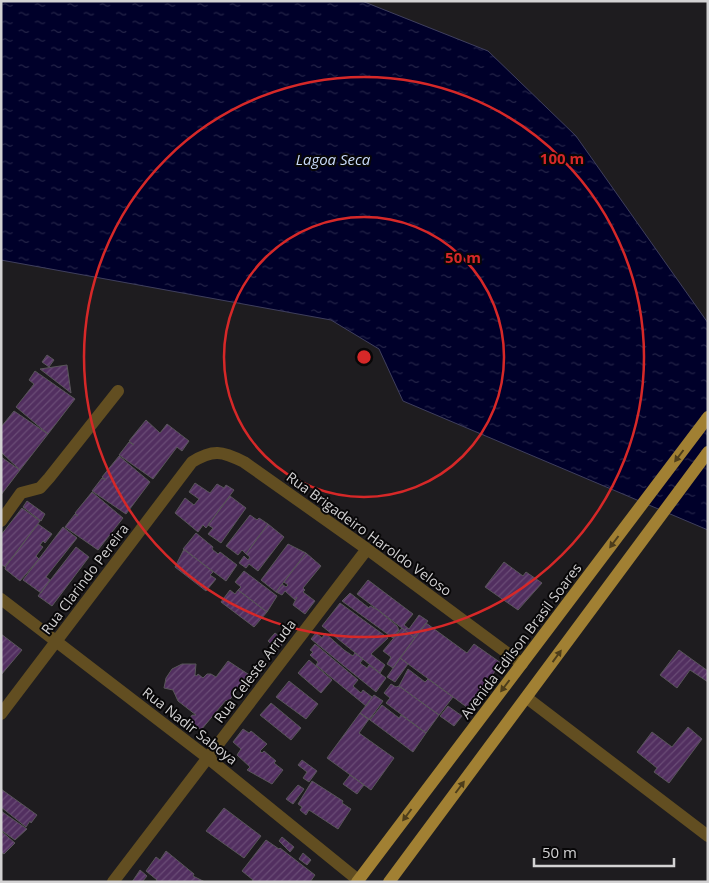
<svg xmlns="http://www.w3.org/2000/svg" width="709" height="883" viewBox="0 0 709 883" font-family="'Open Sans',sans-serif">
<defs>
<pattern id="water-ripples" width="26" height="14" patternUnits="userSpaceOnUse" patternTransform="scale(1.25)"><rect width="26" height="14" fill="#00002a"/><path d="M2 4q2-2 4 0t4 0M15 11q2-2 4 0t4 0" fill="none" stroke="#242448"/></pattern>
<pattern id="building-hatch" width="6" height="6" patternUnits="userSpaceOnUse" patternTransform="scale(1.25)"><rect width="6" height="6" fill="#522f60"/><path d="M-1 1l2-2M0 6l6-6M5 7l2-2" fill="none" stroke="#6a4c76"/></pattern>
</defs>
<rect width="100%" height="100%" fill="#1e1c1f"/>
<path fill="url(#water-ripples)" stroke="#3f3f5d" d="M1,1h361l126,50 88,85 132,187v207l-305,-129 -24,-52 -48,-29 -330,-60z"/>
<path fill="url(#building-hatch)" stroke="#59565a" d="M47,355l7,5 -5,7 -7,-5z
M67,365l4,28 -31,-24z
M35,371l40,28 -27,35 -32,-27 18,-23 -5,-4z
M14,411l34,23 -28,36 -19,-18v-25z
M146,420l14,13 7,-9 22,17 -7,10 -5,-4 -24,32 -34,-24 10,-13 5,3 -5,-4z
M119,456l31,26 -24,32 -34,-23 10,-13 4,2 -4,-3z
M1,457l19,13 -19,25z
M195,483l15,10 7,-9 7,4 2,-3 8,5 -28,38 -3,-3 -5,7 -23,-19 10,-15 9,7 5,-6 -10,-7z
M92,492l31,26 -25,32 -33,-23 10,-13 3,2 -3,-3z
M230,496l16,12 -25,35 -13,-9 5,-6 -5,-3z
M27,501l18,13 -4,7 -18,-14z
M22,508l18,13 -35,46 -4,-3v-29z
M250,515l7,5 2,-2 9,6 -22,30 -4,-4 -4,5 -12,-9z
M38,524l14,10 -7,9 -2,-2 -3,4 3,2 -7,9 3,3 -19,22 -15,-12 1,-3z
M268,524l16,13 -26,34 -9,-7 -3,4 -7,-5 5,-7 4,4 2,-3 -4,-3z
M63,527l14,11 -31,39 4,3 -9,13 -18,-13z
M196,533l17,14 -1,2 6,5 2,-2 17,13 -11,16 -43,-32z
M288,544l18,9 -30,39 -15,-12z
M76,547l13,10 -37,49 -14,-10z
M184,549l29,23 -3,3 6,4 -10,12 -31,-24z
M306,553l15,13 -18,22 2,2 -2,2 12,9 -10,13 -12,-9 4,-8 -2,3 -10,-9 -3,4 -6,-3 6,-8 4,3 2,-2 -4,-3z
M504,562l19,14 3,-4 16,11 -24,27 -33,-23z
M244,571l33,25 -10,16 -29,-22 3,-3 -6,-5z
M368,580l45,34 -9,11 5,4 10,-14 9,6 -13,17 -58,-44z
M230,590l5,4 3,-4 29,22 -13,15 -33,-25z
M350,593l19,15 1,-2 8,4 19,16 2,4 -6,8 -51,-37z
M340,603l48,35 -17,16 14,11 -5,8 -58,-47z
M426,623l41,30 7,-9 27,19 -33,45 -68,-50z
M402,628l13,10 -22,30 -6,-4 4,-7 -8,-6z
M275,633l8,6 -3,4 2,2 -4,5 -10,-9z
M316,633l6,5 3,-5 19,17 9,6 2,-3 8,6 -3,4 7,5 2,-3 17,13 -10,14 -65,-53z
M1,634l21,16 -21,25z
M315,644l43,36 -5,6 8,7 2,-3 9,7 -6,9 -50,-41 2,-3 -8,-7 3,-3 -3,-2z
M679,650l29,21v11l-18,-12 -13,18 -17,-13z
M400,658l8,6 -13,18 -8,-5z
M309,660l23,20 -11,13 -23,-20z
M228,661l23,15 -7,9 -2,-2 -14,19 -2,-2 -25,30 -13,-9 4,-6h4l-18,-14 -5,-11 -9,-2 2,-10 6,-9 10,-5h14l-1,11 2,1 1,-2 5,4 4,-4h4l5,3z
M408,669l17,13 3,-3 25,18 -14,18 -40,-29z
M289,681l29,23 -12,15 -30,-22z
M391,684l5,3 3,-1 40,29 -13,18 -40,-30 4,-5 -6,-5z
M374,695l9,6 -14,19 -9,-7z
M271,703l30,25 -10,12 -31,-25z
M382,705l17,13 2,-3 25,18 -13,19 -43,-32z
M448,706l14,10 -8,10 -14,-10z
M360,713l9,6 -10,14 35,25 -23,32 -44,-32z
M688,727l14,12 -33,44 -15,-11 3,-4 -20,-16 15,-20 20,15z
M243,729l6,4 2,-2 16,13 -7,7 2,2 2,-2 12,10 -2,2 9,7 -11,14 -25,-14 3,-3 -13,-12 4,-6 -8,-7z
M302,760l15,11 -8,11 -6,-4 4,-6 -9,-7z
M350,775l14,10 -7,9 -14,-10z
M312,781l31,20 -1,2 9,6 -13,20 -29,-19 -3,5 -6,-5 2,-3 -4,-3z
M298,785l6,4 -11,15 -7,-5z
M1,789l36,26 -6,8 -1,-2 -4,6 -25,-20z
M224,808l37,28 -17,22 -38,-27z
M1,811l26,18 -12,11 -14,-10z
M1,831l14,12 -11,11 -3,-2z
M282,837l12,10 -4,5 -11,-11z
M266,840l13,9 1,-1 35,27 -5,7h-58l1,-2 -11,-9z
M166,851l28,23 -1,2 12,6h-49l1,-2 -11,-9 10,-14 4,3z
M303,853l8,7 -4,5 -8,-6z
M140,870l7,6 -5,6h-10z"/>
<g fill="none" stroke-linecap="round" stroke-linejoin="round">
<path stroke="#624e21" stroke-width="12" d="M1,521l20,-28 19,-5 9,-10 69,-87
M1,599l207,159 150,122
M527,698l181,138
M1,714l191,-252c21,-13 30,-11 52,0l123,87 155,115
M113,882l254,-333"/>
<path stroke="#a18033" stroke-width="12" d="M357,882l351,-465
M389,882l319,-430"/>
</g>
<defs><path id="oneway-solid" d="M-6-.8H1V-3.2L6.5 0L1 3.2V.8H-6Z" transform="scale(1.25)"/></defs>
<g fill="#4d3d1b">
<use href="#oneway-solid" transform="translate(679 456) rotate(127)"/>
<use href="#oneway-solid" transform="translate(614 542) rotate(127)"/>
<use href="#oneway-solid" transform="translate(557 656) rotate(-54)"/>
<use href="#oneway-solid" transform="translate(505 686) rotate(127)"/>
<use href="#oneway-solid" transform="translate(460 787) rotate(-53)"/>
<use href="#oneway-solid" transform="translate(407 815) rotate(127)"/>
</g>
<g fill="none" stroke="#d62828" stroke-width="2.5">
<circle cx="364" cy="357" r="140"/>
<circle cx="364" cy="357" r="280"/>
</g>
<g text-anchor="middle" stroke-width="4" stroke-linejoin="round" paint-order="stroke">
<g font-size="14" fill="#d3d2d3" stroke="#080708">
<text transform="translate(369 534) rotate(36)" y="5">Rua Brigadeiro Haroldo Veloso</text>
<text transform="translate(85 579) rotate(-53)" y="5">Rua Clarindo Pereira</text>
<text transform="translate(521 641) rotate(-53)" y="5">Avenida Edilson Brasil Soares</text>
<text transform="translate(255 671) rotate(-53)" y="5">Rua Celeste Arruda</text>
<text transform="translate(190 726) rotate(38)" y="5">Rua Nadir Saboya</text>
</g>
<g font-size="15" font-style="italic" fill="#c9dafa" stroke="#080708">
<text x="333" y="165">Lagoa Seca</text>
</g>
</g>
<circle cx="364" cy="357" r="8" fill="#d62828" stroke="#080708" stroke-width="2.5"/>
<g font-size="15" text-anchor="middle" font-weight="bold" fill="#d62828" stroke="#080708" stroke-width="4" stroke-linejoin="round" paint-order="stroke">
<text x="562" y="164">100 m</text>
<text x="463" y="263">50 m</text>
</g>
<rect width="709" height="883" fill="none" stroke="#d3d2d3" stroke-width="5"/>
<path d="M534 858v8h140v-8" fill="none" stroke="#d3d2d3" stroke-width="2.5"/>
<text x="542" y="858" font-size="15" fill="#d3d2d3" stroke="#080708" stroke-width="4" paint-order="stroke">50 m</text>
</svg>
